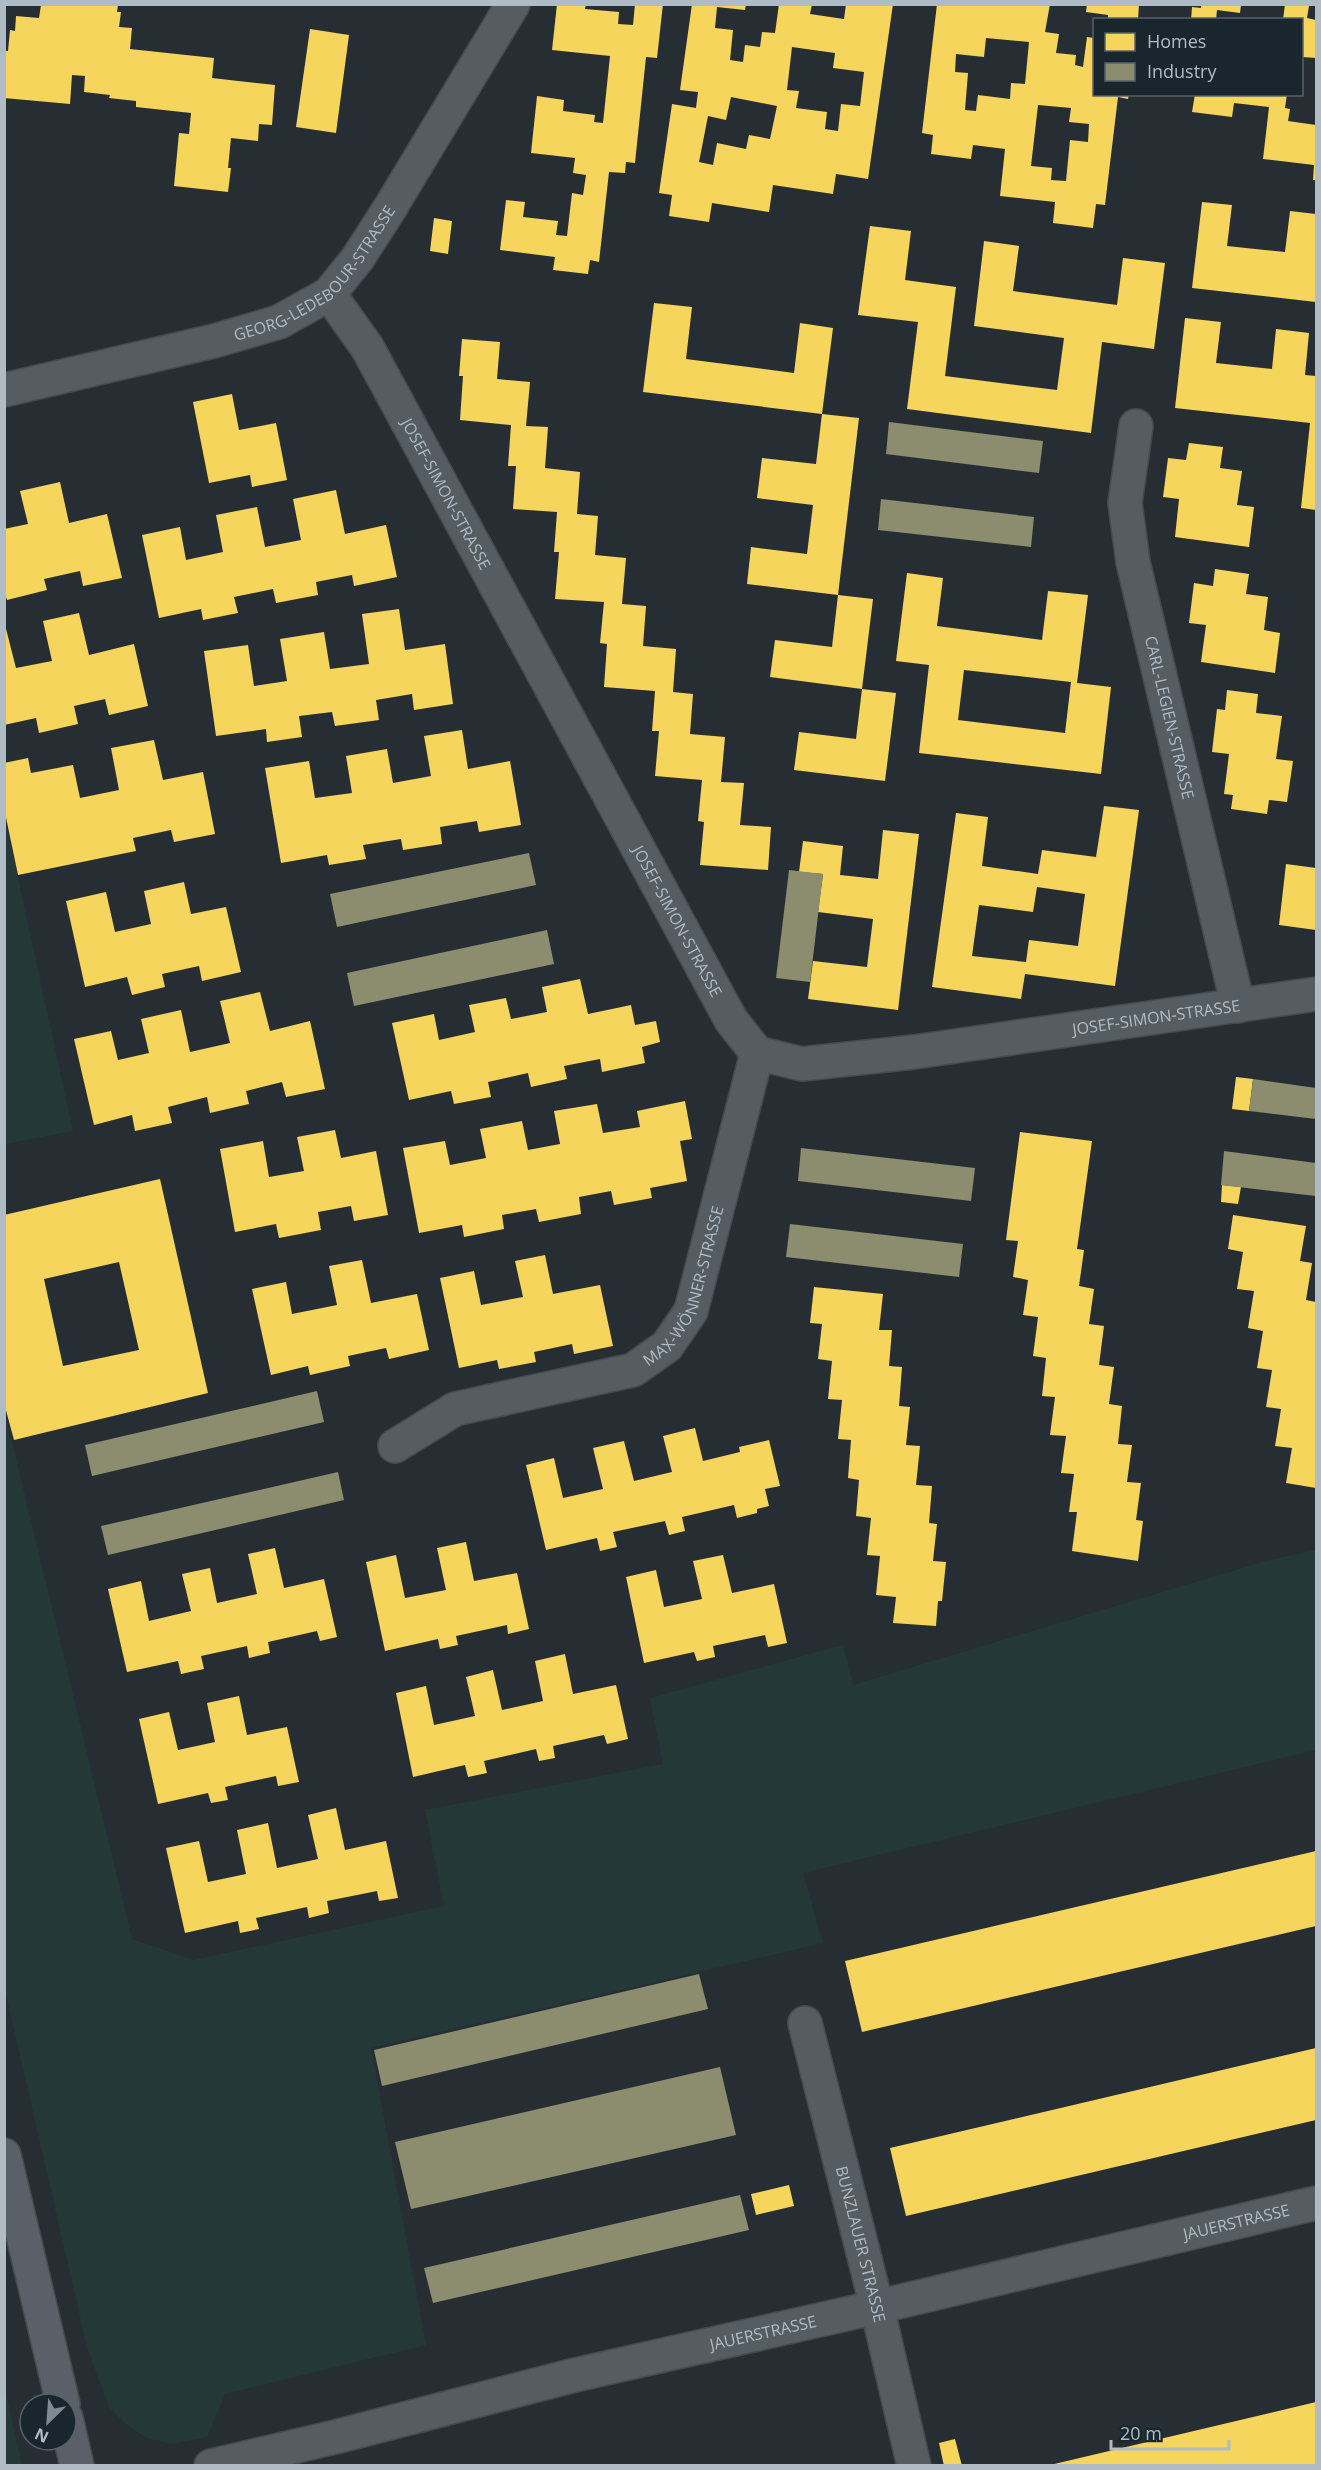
<svg xmlns="http://www.w3.org/2000/svg" width="1321" height="2470" viewBox="0 0 1321 2470" font-family="'Open Sans',sans-serif">
<rect width="100%" height="100%" fill="#272e33"/>
<path fill="#243837" d="M4,814l69,317 -68,13h-1z
M5,1413l127,526 61,21 251,-54 -19,-96 238,-46 -13,-66 193,-53 10,40 413,-124 50,-11v200l-513,123 20,70 -452,105 55,297 -201,49 -18,43 -35,7 -25,-6 -20,-13 -18,-18 -22,-60 -82,-357z
M5,2389l17,76h-17z"/>
<path fill="#f6d55c" fill-rule="evenodd" d="M557,4h29l-1,5 34,3 -1,12 15,1 2,-21h28l-6,54 -11,-1 -11,106 -9,-1 -1,11 -16,-1 -10,90 -9,-2 -2,14 -35,-4 2,-13 -55,-7 6,-50 19,2 -2,15 35,4 -2,14 11,1 5,-43 11,2 3,-20 -13,-2 2,-15 -44,-5 6,-57 27,4 -1,11 32,4 -1,7 9,1 7,-67 -58,-6z
M692,4h54l-1,6 -28,-3 -2,21 18,2 -3,30 13,2 2,-17 15,2 2,-15 13,1 4,-29h33l-2,10 34,5 2,-15h47l-25,175 -32,-5 -3,20 -60,-9 -4,27 -57,-9 -3,19 -40,-6 3,-21 -13,-2 13,-89 24,4 2,-16 -18,-2zM792,47l43,6 -2,15 31,4 -4,34 -19,-2 -3,27 -13,-2 2,-17 -31,-4 3,-17 -12,-1zM731,97l46,9 -7,33 -21,-4 -3,14 -29,-6 -4,22 -14,-3 9,-46 18,4z
M937,4h113l-5,28 14,2 -3,19 20,2 -1,10 8,2 4,-30 7,1v56h35l-1,5 -10,-2 -13,108 -9,-1 -3,24 -40,-5 2,-21 -55,-6 5,-47 -32,-4 -2,14 -40,-5 2,-19 -11,-2zM986,38l43,4 -4,42 -14,-1 -1,16 -32,-4 -2,16 -11,-1 3,-37 -13,-1 1,-18 28,3zM1038,105l33,3 -2,14 20,2 -1,18 -18,-2 -4,41 -15,-1 1,-12 -21,-2z
M1087,4h52l-1,16h-30v-5l-22,-3z
M1285,4l24,2 -2,12 9,2v38l-14,-1v-37h-19z
M41,5h77l-1,7h4l-2,15 13,1 -2,21 84,9 -2,20 63,7 -3,40 -13,-1 -1,17 -27,-3 -3,30h3l-3,24 -54,-6 5,-53 10,1 2,-21 -55,-6v-6l-27,-3 1,-3 -26,-3 1,-16 -13,-1 -2,29 -66,-6v-47h4l2,-21 5,1 1,-15 23,2z
M1201,5h40l-1,8 -23,-3 -1,10h-25l1,-13 9,1z
M310,29l39,6 -13,98 -40,-6z
M1195,94h92l-2,14 5,1 -2,12 28,4v55h-3l1,-15 -51,-6 6,-52 -35,-4 -2,14 -40,-5z
M1202,202l30,3 -5,41 58,6 5,-41 26,3v88l-124,-14z
M434,218l18,3 -4,33 -18,-3z
M870,226l41,5 -6,49 51,7 -11,89 112,14 7,-52 -90,-12 10,-85 35,5 -6,45 104,14 6,-47 42,5 -11,86 -52,-7 -11,91 -184,-24 11,-87 -60,-7z
M654,303l38,4 -6,52 108,14 6,-50 33,5 -11,86 -179,-22z
M1185,318l36,4 -5,41 56,6 4,-40 33,4 -4,42 11,1v134l-15,-2 9,-85 -135,-15z
M462,339l38,3 -3,37 33,3 -4,44 22,1 -3,41 35,4 -3,42 21,2 -3,39 31,3 -4,46 24,2 -3,40 33,3 -3,43 20,2 -3,40 35,3 -4,45 23,1 -4,42 31,2 -3,43 -68,-5 4,-43 -6,-1 4,-41 -47,-4 4,-45h-7l3,-40 -51,-4 3,-43 -7,-1 4,-41 -49,-3 4,-47h-5l3,-40 -44,-3 3,-43h-8l3,-41 -51,-5 3,-44h-4z
M232,394l7,36 37,-7 11,57 -35,7 -2,-12 -41,8 -16,-81z
M822,414l37,4 -21,177 -91,-11 4,-37 56,7 6,-49 -56,-7 5,-40 54,6z
M1189,443l34,4 -3,21 22,3 -5,34 17,2 -5,40 -74,-10 4,-38 -16,-2 5,-39 18,2z
M60,482l9,41 38,-9 15,64 -39,8 -3,-15 -36,8 3,11 -40,10 -3,-9v-62l24,-5 -8,-33z
M336,490l9,44 41,-9 11,52 -43,9 -2,-11 -36,7 2,13 -42,8 -3,-14 -39,8 4,16 -35,7 -2,-11 -42,9 -17,-83 38,-8 6,33 37,-8 -7,-37 41,-8 8,40 36,-7 -8,-41z
M1215,569l34,5 -3,20 22,3 -4,33 16,3 -5,40 -74,-11 5,-37 -17,-2 5,-40 19,3z
M907,573l36,5 -6,48 105,14 6,-49 40,4 -11,88 34,4 -10,87 -182,-21 10,-88 -33,-4zM964,670l107,12 -6,51 -107,-13z
M838,595l35,4 -11,90 -92,-12 5,-37 57,7z
M399,609l6,41 40,-6 8,60 -39,6 -2,-16 -36,6 3,20 -44,6 -3,-14 -33,4 3,21 -35,5 -1,-13 -50,7 -12,-85 44,-6 6,41 33,-5 -7,-42 44,-7 6,37 39,-5 -7,-50z
M79,613l10,42 45,-11 14,62 -39,9 -4,-16 -31,7 4,18 -39,9 -3,-15 -32,7v-104l12,47 36,-7 -9,-40z
M862,689l34,4 -11,88 -91,-11 5,-38 57,7z
M1227,690l31,4 -2,19 26,3 -6,43 17,2 -6,41 -18,-2 -2,14 -36,-5 2,-14 -9,-1 5,-40 -17,-2 5,-43 8,1z
M462,730l6,39 42,-8 11,64 -42,7 -2,-11 -37,6 2,17 -39,6 -2,-11 -38,6 3,14 -37,6 -2,-10 -46,8 -16,-95 44,-7 6,37 37,-5 -6,-37 41,-7 6,34 38,-7 -7,-40z
M154,740l9,40 40,-8 12,62 -41,8 -3,-12 -38,8 3,13 -118,24 -14,-67v-45l24,-5 3,15 42,-8 7,33 39,-8 -8,-42z
M1104,806l35,4 -24,176 -90,-12 -4,25 -89,-12 24,-174 32,4 -6,49 56,8 4,-24 54,7zM1037,887l48,7 -7,52 -49,-6 -3,22 -54,-6 7,-51 54,7z
M883,830l36,4 -21,176 -90,-11 5,-38 54,6 6,-48 -55,-7 5,-38 -24,-2 4,-31 40,5 -3,29 38,4z
M1286,864l30,4v62l-37,-5z
M184,882l7,32 35,-7 15,65 -39,9 -3,-15 -37,8 3,13 -33,8 -5,-18 -42,10 -19,-86 40,-9 9,40 36,-8 -7,-33z
M580,979l8,35 43,-9 4,20 21,-4 4,21 -18,5 3,16 -43,9 -2,-13 -36,7 3,13 -36,8 -3,-14 -40,9 3,15 -37,7 -3,-13 -42,9 -17,-77 42,-9 5,26 36,-8 -6,-27 37,-7 5,21 36,-7 -5,-25z
M260,992l10,39 40,-10 15,68 -39,8 -4,-15 -36,9 3,13 -39,9 -3,-16 -39,10 4,16 -37,8 -3,-16 -38,10 -20,-86 37,-8 7,29 31,-7 -8,-34 40,-9 9,42 40,-9 -10,-42z
M1236,1077l17,2 -4,32 -17,-2z
M685,1101l7,38 -12,2 7,40 -37,7 2,10 -38,7 -3,-14 -32,6 2,17 -42,8 -3,-13 -34,6 2,14 -40,8 -2,-12 -43,8 -16,-85 42,-7 5,24 36,-7 -6,-29 42,-8 6,29 32,-6 -6,-33 43,-7 6,29 37,-6 -3,-16z
M335,1130l6,28 35,-7 12,64 -34,6 -3,-15 -33,6 3,18 -42,8 -3,-14 -41,8 -15,-83 43,-8 6,36 35,-6 -7,-34z
M1020,1132l72,9 -15,108 7,1 -5,36 15,3 -5,35 15,2 -5,39 15,2 -5,37 13,2 -4,38 14,1 -5,37 14,1 -5,37 7,1 -5,40 -66,-10 5,-39h-8l5,-38 -13,-1 5,-37 -16,-1 5,-38 -13,-1 4,-38 -13,-2 5,-39 -15,-2 5,-35 -15,-3 5,-36 -12,-1z
M160,1179l48,214 -194,47 -10,-37v-188zM119,1262l20,88 -76,16 -19,-87z
M1222,1185l19,2 -3,17 -17,-2z
M1233,1215l73,11 -6,35 12,2 -6,37 10,2v186l-30,-5 6,-35 -17,-2 6,-37 -15,-2 6,-37 -15,-2 6,-37 -15,-3 6,-37 -17,-2 6,-37 -15,-3z
M545,1255l8,39 47,-9 13,61 -39,8 -2,-10 -38,8 2,10 -37,7 -2,-9 -38,8 -19,-90 34,-7 7,34 42,-8 -8,-36z
M362,1260l9,43 46,-9 12,56 -40,9 -3,-11 -38,8 2,10 -40,9 -2,-9 -37,9 -19,-86 34,-7 6,32 45,-9 -8,-39z
M814,1287l69,7 -4,36h13l-3,36 13,1 -3,39 11,1 -4,38 14,1 -4,39 16,1 -3,37 8,1 -4,37 13,1 -4,39h-4l-2,25 -43,-3 3,-26 -20,-2 4,-39 -13,-1 4,-37 -15,-2 3,-36 -11,-2 3,-38 -13,-1 4,-39 -14,-1 4,-38 -14,-2 4,-35 -12,-1z
M695,1428l8,33 37,-9 -1,-5 30,-7 11,46 -15,3 4,17 -12,3v4l-20,5 -3,-13 -52,12 3,14 -16,4 -4,-14 -52,11 4,15 -17,4 -3,-13 -51,12 -20,-85 28,-7 9,40 40,-9 -10,-41 31,-7 10,40 38,-9 -9,-36z
M466,1542l8,39 43,-8 12,56 -21,5 -1,-9 -51,11 2,9 -18,4 -2,-10 -53,12 -19,-89 30,-7 9,43 41,-8 -9,-42z
M275,1548l9,40 40,-9 13,58 -17,4 -3,-10 -49,11 2,11 -21,5 -2,-12 -46,10 3,13 -23,5 -3,-13 -51,11 -19,-83 33,-8 8,40 42,-10 -9,-37 28,-6 7,35 40,-9 -9,-40z
M723,1555l9,38 42,-9 13,59 -19,4 -3,-12 -52,11 2,11 -18,4 -3,-9 -50,11 -18,-86 30,-7 8,37 38,-8 -9,-38z
M565,1654l8,40 43,-9 12,54 -21,5 -3,-9 -51,11 2,12 -16,3 -3,-12 -52,12 3,12 -19,4 -3,-12 -52,12 -17,-84 30,-7 8,39 41,-9 -9,-39 27,-7 9,40 41,-9 -8,-40z
M239,1696l8,39 40,-8 12,55 -21,4 -2,-10 -51,11 3,13 -17,3 -3,-10 -50,11 -19,-85 30,-7 9,38 37,-8 -8,-39z
M336,1808l9,42 41,-9 12,57 -19,3 -2,-10 -50,10 2,12 -20,5 -2,-11 -51,11 3,11 -19,4 -2,-12 -53,12 -19,-85 33,-7 9,41 38,-8 -9,-44 31,-7 9,45 41,-9 -10,-44z
M1316,1851v75l-454,106 -17,-71z
M1316,2048v72l-410,96 -16,-68z
M789,2185l5,21 -38,9 -5,-21z
M1316,2402v64h-266v-1z
M955,2439l7,27h-18l-5,-23z"/>
<path fill="#8c8c6e" d="M889,422l154,19 -4,32 -153,-19z
M881,499l153,18 -3,30 -153,-17z
M529,853l7,32 -199,42 -7,-33z
M789,870l34,4 -13,108 -34,-4z
M547,930l7,34 -200,42 -7,-33z
M1253,1079l63,9v31l-67,-8z
M801,1148l174,20 -4,33 -173,-20z
M1224,1151l92,12v33l-95,-11z
M790,1224l173,20 -4,33 -173,-20z
M317,1391l7,31 -232,54 -7,-31z
M338,1472l6,28 -236,55 -7,-29z
M699,1974l9,35 -326,77 -8,-36z
M720,2067l16,68 -325,74 -16,-67z
M740,2195l9,35 -316,73 -9,-35z"/>
<g fill="none" stroke-linecap="round" stroke-linejoin="round">
<defs>
<g id="street">
<path id="s1" d="M329,294l38,53 364,673 26,33 45,11 112,-12 402,-58"/>
<path id="s2" d="M4,390l210,-49 65,-19 50,-28 29,-36 32,-50 123,-204"/>
<path id="s3" d="M1136,426l-11,77 8,59 105,444"/>
<path id="s4" d="M395,1446l60,-37 178,-39 34,-24 24,-35 66,-258"/>
<path id="s5" d="M805,2023l72,284 37,159"/>
<path id="s6" d="M211,2466l124,-29 240,-62 302,-68 439,-104"/>
</g>
<path id="secondary" d="M4,2155l59,249
M66,2418l11,48"/>
</defs>
<use href="#street" stroke="#444a4e" stroke-width="36"/>
<use href="#secondary" stroke="#444a4e" stroke-width="36"/>
<use href="#street" stroke="#565d62" stroke-width="33"/>
<use href="#secondary" stroke="#5a6067" stroke-width="33"/>
</g>
<g text-anchor="middle" stroke-width="6" stroke-linejoin="round" paint-order="stroke">
<g font-size="16" fill="#afbcc6" stroke="#1a262e">
<text dy="6" stroke="none"><textPath href="#s2" startOffset="342">GEORG-LEDEBOUR-STRASSE</textPath></text>
<text dy="6" stroke="none"><textPath href="#s1" startOffset="232">JOSEF-SIMON-STRASSE</textPath></text>
<text dy="6" stroke="none"><textPath href="#s3" startOffset="297">CARL-LEGIEN-STRASSE</textPath></text>
<text dy="6" stroke="none"><textPath href="#s1" startOffset="718">JOSEF-SIMON-STRASSE</textPath></text>
<text dy="6" stroke="none"><textPath href="#s1" startOffset="1276">JOSEF-SIMON-STRASSE</textPath></text>
<text dy="6" stroke="none"><textPath href="#s4" startOffset="356">MAX-WÖNNER-STRASSE</textPath></text>
<text dy="6" stroke="none"><textPath href="#s6" startOffset="1054">JAUERSTRASSE</textPath></text>
<text dy="6" stroke="none"><textPath href="#s5" startOffset="228">BUNZLAUER STRASSE</textPath></text>
<text dy="6" stroke="none"><textPath href="#s6" startOffset="568">JAUERSTRASSE</textPath></text>
</g>
</g>
<rect width="1321" height="2470" fill="none" stroke="#afbcc6" stroke-width="12"/>
<rect x="1093" y="18" width="210" height="78" fill="#1a262e" stroke="#56626b" stroke-width="1.5"/>
<rect x="1105" y="33" width="30" height="18" fill="#f6d55c" stroke="#56626b" stroke-width="1.5"/>
<text x="1147" y="48" font-size="18" fill="#afbcc6">Homes</text>
<rect x="1105" y="63" width="30" height="18" fill="#8c8c6e" stroke="#56626b" stroke-width="1.5"/>
<text x="1147" y="78" font-size="18" fill="#afbcc6">Industry</text>
<g transform="translate(48 2422) rotate(205)"><circle r="28" fill="#1a262e" stroke="#56626b" stroke-width="1.5"/>
<path d="M0-4.5L10 22L0 15L-10 22Z" fill="#7f8a93"/>
<text y="-9" font-size="16" font-weight="bold" text-anchor="middle" fill="#afbcc6">N</text>
</g>
<path d="M1111 2440v9h118v-9" fill="none" stroke="#afbcc6" stroke-width="3"/>
<text x="1120" y="2440" font-size="18" fill="#afbcc6" stroke="#1a262e" stroke-width="4.5" paint-order="stroke">20 m</text>
</svg>
